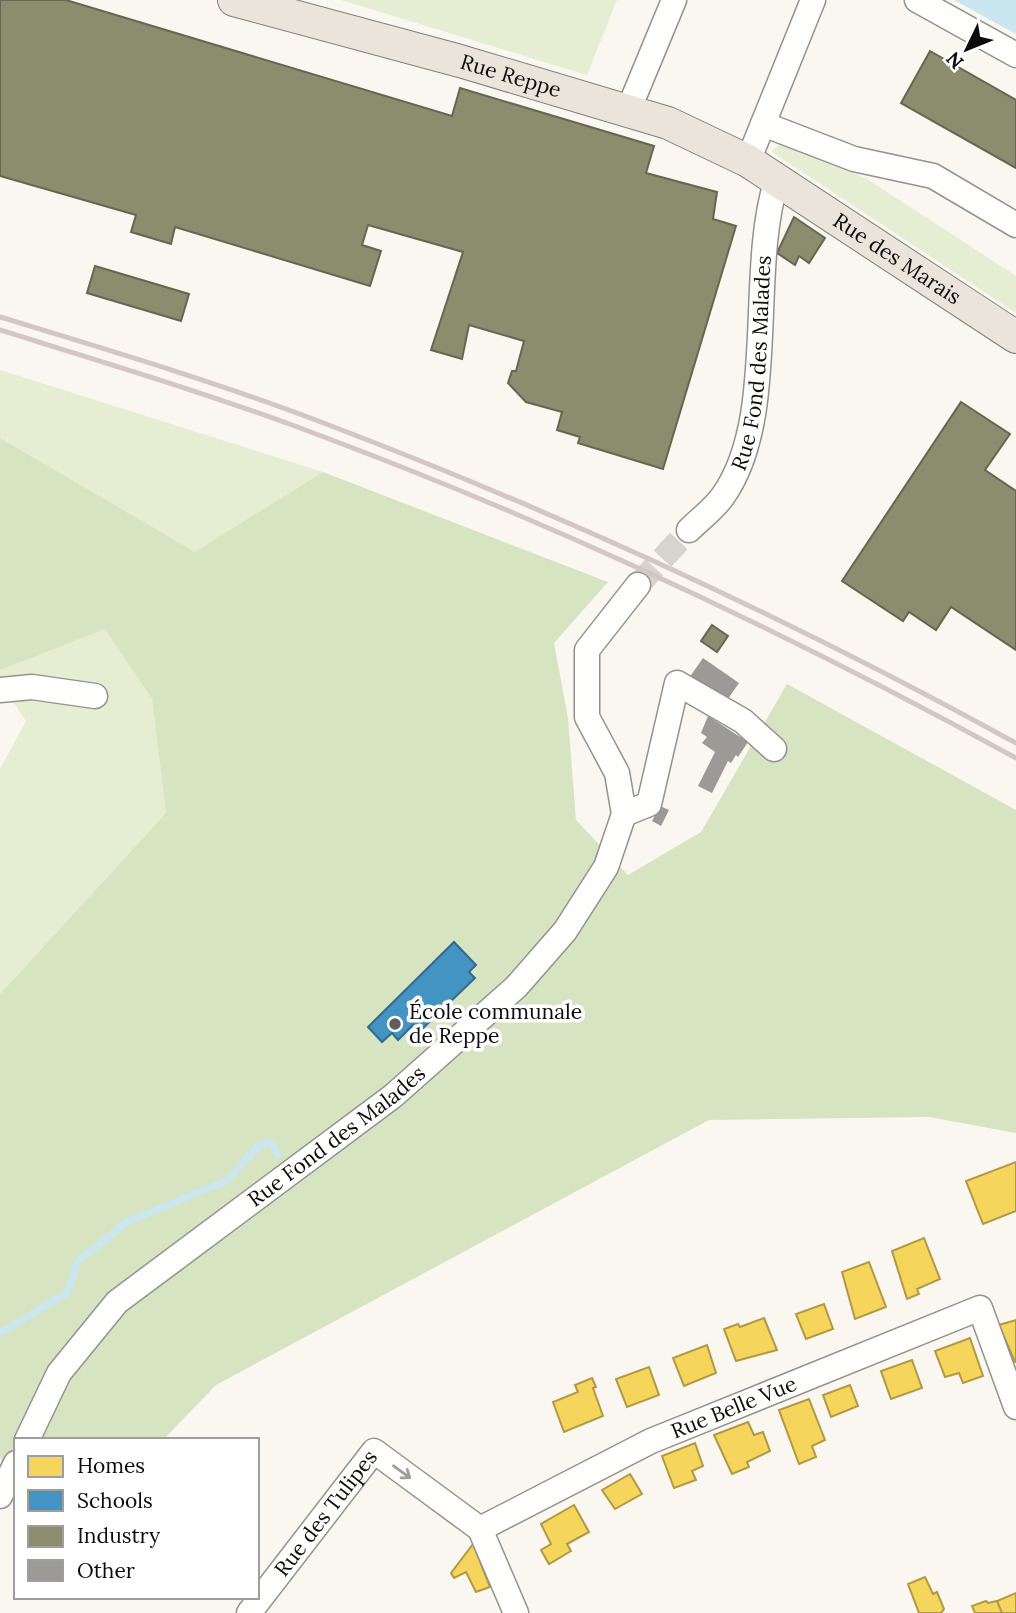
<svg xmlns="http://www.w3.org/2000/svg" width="1016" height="1613" viewBox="0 0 1016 1613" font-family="Lora,serif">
<rect width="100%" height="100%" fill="#faf7f0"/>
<path fill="#e5edd2" d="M341,0h276l-30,75z
M779,144l88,35 149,97v37l-244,-161z
M0,370l323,102 -128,81 -195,-115z
M105,628l47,71 14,114 -166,181v-225l26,-48 -26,-38v-13z"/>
<path fill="#d7e4c1" d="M0,438l195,114 128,-80 285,110 -54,61 14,75 8,102 52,55 73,-43 86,-148 229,126v323l-87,-16 -220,3 -493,265 -53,55h-147v73l-16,-57v-462l166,-181 -14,-114 -47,-70 -105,41z"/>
<path fill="#cae7f0" d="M954,0h62v34z"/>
<path fill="#f6d55c" stroke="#b09944" stroke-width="2" d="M1016,1162v49l-33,13 -17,-43z
M924,1238l16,41 -23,10 2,5 -12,5 -15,-48z
M869,1262l17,45 -31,12 -13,-47z
M824,1304l9,25 -27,10 -10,-25z
M764,1318l13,32 -41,11 -12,-32 14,-5 2,3z
M1016,1320v42h-1l-16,-37z
M970,1338l13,38 -20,7 -4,-10 -14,4 -10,-26z
M707,1345l9,28 -32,13 -11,-28z
M912,1360l10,28 -31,11 -10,-28z
M649,1367l10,28 -32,12 -11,-28z
M592,1378l4,9 -3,1 10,28 -39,16 -11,-30 25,-10 -3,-7z
M850,1385l8,21 -27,11 -8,-22z
M809,1399l16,41 -13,6 4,11 -17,7 -20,-54z
M748,1422l6,13 9,-3 7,19 -23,11 2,5 -17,7 -18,-39z
M695,1443l8,23 -11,5 4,9 -22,8 -12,-32z
M630,1474l12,20 -27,15 -13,-19z
M574,1505l15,27 -22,12 4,7 -22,13 -8,-14 10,-6 -10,-20z
M473,1544l17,43 -14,5 -10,-20 -12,6 -3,-5z
M925,1577l8,17 4,-2 7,17 -3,4h-22l-11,-29z
M1016,1593v20h-14l-5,-12z
M986,1601l2,2 9,-2 5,12h-27l-3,-7z"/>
<path fill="#4393c3" stroke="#326a8c" stroke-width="2" d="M454,942l22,23 -7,7 6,6 -56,54 -6,-7 -15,15 -6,-7 -10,9 -14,-15z"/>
<path fill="#8c8c6e" stroke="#666651" stroke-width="2" d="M0,0h66l386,116 8,-28 194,58 -8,27 71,19 -4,27 23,7 -73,243 -85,-26 2,-6 -23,-7 5,-18 -36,-10 -18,-19 4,-12h4l8,-30 -55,-16 -7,34 -31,-9 32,-98 -95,-27 -6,20 19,6 -11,35 -195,-59 -4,17 -40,-12 5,-17 -136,-39z
M930,51l86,49v68l-115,-65z
M794,217l31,21 -16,25 -10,-7 -4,9 -18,-12z
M95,266l94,28 -8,27 -94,-28z
M961,402l49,32 -25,36 31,21v159l-65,-43 -15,23 -27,-18 -6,9 -61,-40z
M712,625l16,11 -11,16 -16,-11z"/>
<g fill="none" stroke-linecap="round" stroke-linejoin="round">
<path stroke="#cae7f0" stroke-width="7" d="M0,1333l67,-40 11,-32 49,-39 99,-41 33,-35 11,-4 8,12"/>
</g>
<path fill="#9c9a96" d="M703,658l36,25 -14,20 -36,-25z
M708,716l40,26 -10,15 -2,-2 -5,8 -3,-2 -16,32 -14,-7 17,-34 -13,-9 5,-6 -6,-4z
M660,806l9,4 -8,16 -9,-5z"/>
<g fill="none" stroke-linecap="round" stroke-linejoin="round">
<path stroke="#d6d4ce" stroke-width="24" stroke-dasharray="24 12" stroke-linecap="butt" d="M638,585l51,-55"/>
<defs>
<g id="minor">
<path d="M917,0l99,55"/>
<path d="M628,111l46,-111"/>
<path d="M763,124l91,35 79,17 83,49"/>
<path d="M748,161l65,-161"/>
<path id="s1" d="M689,530c11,-11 26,-22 34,-34 56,-79 24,-224 54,-317"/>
<path d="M0,690l32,-3 63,9"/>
<path d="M624,814l25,-10 28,-121 66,38 31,28"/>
<path id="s2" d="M27,1440l32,-67 58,-71 276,-206 123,-109 49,-56 41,-64 18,-53 -7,-41 -30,-56v-67l51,-65"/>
<path d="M0,1496l16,-33"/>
<path id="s3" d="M249,1613l125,-162 106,78"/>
<path id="s4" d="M516,1613l-36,-84 171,-88 329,-133 36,99"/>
</g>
<g id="major">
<path id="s5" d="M234,0l226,61 208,62 80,38 268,176"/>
</g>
</defs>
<use href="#minor" stroke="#93928f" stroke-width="27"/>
<use href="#major" stroke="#807f7c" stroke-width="34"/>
<use href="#minor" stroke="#fefefd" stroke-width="24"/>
<use href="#major" stroke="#eae4da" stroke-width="32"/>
<path stroke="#d5c6c6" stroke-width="5" d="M0,317c108,33 216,65 321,105 239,91 471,198 695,321
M0,330c106,33 213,65 316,104 241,90 475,201 700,324"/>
</g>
<defs><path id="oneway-shaft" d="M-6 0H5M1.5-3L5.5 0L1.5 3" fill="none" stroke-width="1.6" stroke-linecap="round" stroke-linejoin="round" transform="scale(1.75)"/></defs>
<use stroke="#9d9d9d" href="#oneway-shaft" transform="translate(402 1472) rotate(36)"/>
<circle fill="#5f5e5c" stroke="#fff" stroke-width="2.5" cx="395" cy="1024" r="7"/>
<g text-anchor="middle" stroke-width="7" stroke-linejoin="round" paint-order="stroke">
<g font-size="21" fill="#0c0c0c" stroke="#fff">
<text dy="7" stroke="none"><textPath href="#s5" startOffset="287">Rue Reppe</textPath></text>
<text dy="7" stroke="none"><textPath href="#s5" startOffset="718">Rue des Marais</textPath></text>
<text dy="7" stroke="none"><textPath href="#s1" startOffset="187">Rue Fond des Malades</textPath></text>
<text dy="7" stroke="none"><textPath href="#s2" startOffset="441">Rue Fond des Malades</textPath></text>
<text dy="7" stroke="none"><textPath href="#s4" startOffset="373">Rue Belle Vue</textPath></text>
<text dy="7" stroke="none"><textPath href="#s3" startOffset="126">Rue des Tulipes</textPath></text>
</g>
<g font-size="21" fill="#0c0c0c" stroke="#fff" text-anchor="start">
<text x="409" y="1019">École communale<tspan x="409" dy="24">de Reppe</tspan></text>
</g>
</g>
<rect x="14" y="1438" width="245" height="161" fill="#ffffff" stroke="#9e9e9e" stroke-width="2"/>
<rect x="28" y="1456" width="35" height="21" fill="#f6d55c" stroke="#9e9e9e" stroke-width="2"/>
<text x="77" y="1473" font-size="21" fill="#0c0c0c">Homes</text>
<rect x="28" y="1490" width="35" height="21" fill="#4393c3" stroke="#9e9e9e" stroke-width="2"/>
<text x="77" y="1508" font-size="21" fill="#0c0c0c">Schools</text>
<rect x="28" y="1526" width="35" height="21" fill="#8c8c6e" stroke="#9e9e9e" stroke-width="2"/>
<text x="77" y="1543" font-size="21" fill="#0c0c0c">Industry</text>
<rect x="28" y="1560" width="35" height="21" fill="#9c9a96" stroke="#9e9e9e" stroke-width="2"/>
<text x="77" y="1578" font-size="21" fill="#0c0c0c">Other</text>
<g transform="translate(967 49) rotate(227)" stroke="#ffffff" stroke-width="5" paint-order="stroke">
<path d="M0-5L12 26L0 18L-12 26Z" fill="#0c0c0c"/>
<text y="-10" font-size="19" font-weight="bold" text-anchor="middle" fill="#0c0c0c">N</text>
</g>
</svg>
